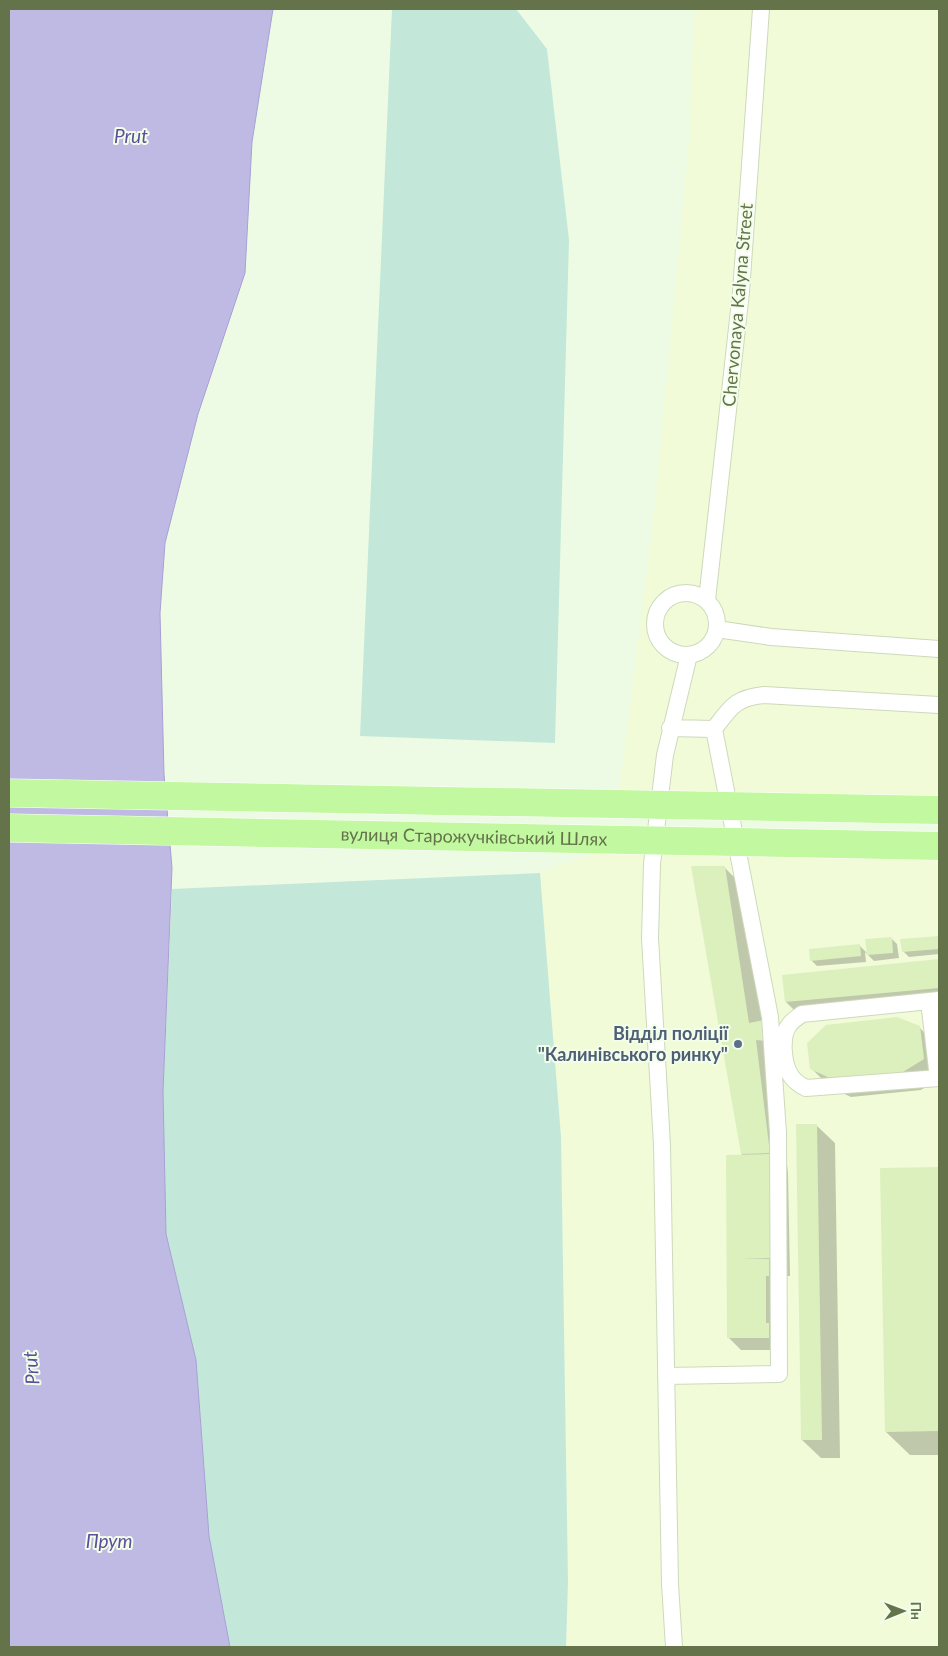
<svg xmlns="http://www.w3.org/2000/svg" width="948" height="1656" viewBox="0 0 948 1656" font-family="Lato,sans-serif">
<rect width="100%" height="100%" fill="#eefbe4"/>
<path fill="#f1fbd8" d="M694,9h245v798l-321,-7 37,-295 34,-363z
M614,846l325,1v800h-373l2,-65 -7,-445 -21,-264z"/>
<path fill="#c3e8d9" d="M392,9h124l31,40 22,191 -14,503 -195,-7z
M540,873l21,264 7,445 -2,65h-336l-21,-111 -13,-176 -30,-126 -3,-142 9,-203z"/>
<path fill="#bfbae4" stroke="#a8a0d5" d="M9,9h264l-21,133 -7,131 -47,141 -33,129 -5,70 4,161 8,94 -9,224 3,142 30,126 13,176 21,111h-221z"/>
<path fill="#0003" d="M692,867h32l19,19 31,172 14,115 2,103h-9v74h-40l-13,-13 14,-181z
M939,937v17l-30,3 -6,-6 -1,-11z
M891,938l6,6 2,14 -25,3 -9,-9 1,10 -49,4 -6,-6 48,-15 9,9z
M939,960v47l-135,13 -18,-18 -3,-26z
M919,1027l18,19 2,33 -18,11 -70,7 -21,-10 -19,-19z
M816,1125l19,18 5,315h-19l-19,-18z
M939,1169v286h-29l-24,-23 -4,-262z"/>
<path fill="#dcf0bd" d="M691,866h34l24,157 15,-3 2,21 -10,-1 14,113 -29,1z
M939,936v13l-37,3 -2,-13z
M892,937l1,16 -26,2 -2,-16z
M860,944l1,12 -51,5 -1,-12z
M939,959v29l-154,14 -3,-27z
M897,1017l23,9 4,33 -21,13 -71,7 -22,-10 -3,-26 19,-18z
M796,1124h21l5,316h-21z
M770,1154l2,104 -32,1h29v17h-3v47h3v15h-42l-1,-183z
M939,1167v264l-54,1 -5,-264z"/>
<g fill="none" stroke-linecap="round" stroke-linejoin="round">
<defs>
<path id="lane" d="M655 624a31 31 0 1 1 62 0a31 31 0 1 1-62 0Z
M707,600l34,-308 20,-283
M717,629l54,8 168,12
M714,729c17,-22 21,-31 50,-34l175,10
M939,1000l-137,14c-4,3 -9,6 -12,10 -10,11 -7,40 1,52 4,6 9,9 15,12l133,-10
M929,1001l9,77
M666,1376l113,-2 -1,-241 -8,-116 -56,-288 -44,-1
M674,1647l-4,-63 -8,-439 -12,-207 2,-74 13,-109 24,-100"/>
</defs>
<use href="#lane" stroke="#ccdabb" stroke-width="18"/>
<use href="#lane" stroke="#fff" stroke-width="16"/>
<defs>
<g id="primary-bridge">
<path d="M9,793l930,17"/>
<path id="s1" d="M9,828l930,18"/>
</g>
</defs>
<use href="#primary-bridge" stroke="#fff" stroke-width="29" stroke-linecap="butt"/>
<use href="#primary-bridge" stroke="#c2f89f" stroke-width="28"/>
</g>
<circle fill="#5c6f8a" stroke="#f3feea" stroke-width="2" cx="738" cy="1044" r="5"/>
<g text-anchor="middle" stroke-width="4" stroke-linejoin="round" paint-order="stroke">
<g font-size="18" fill="#65734b" stroke="#f3feea">
<text transform="translate(738 305) rotate(-85)" y="6">Chervonaya Kalyna Street</text>
<text dy="6" stroke="none"><textPath href="#s1" startOffset="465">вулиця Старожучківський Шлях</textPath></text>
</g>
<g font-size="18" font-weight="bold" fill="#4e5e75" stroke="#f3feea" text-anchor="end">
<text x="728" y="1040">Відділ поліції<tspan x="728" dy="21">"Калинівського ринку"</tspan></text>
</g>
<g font-size="19" font-style="italic" fill="#5a4f9a" stroke="#f3feea">
<text x="131" y="143">Prut</text>
<text transform="translate(31 1368) rotate(-95)" y="7">Prut</text>
<text x="109" y="1548">Прут</text>
</g>
</g>
<rect width="948" height="1656" fill="none" stroke="#65734b" stroke-width="20"/>
<g transform="translate(903 1611) rotate(89)" stroke="#f3feea" stroke-width="4" paint-order="stroke">
<path d="M0-4L9 19L0 12L-9 19Z" fill="#65734b"/>
<text y="-8" font-size="14" font-weight="bold" text-anchor="middle" fill="#65734b">Пн</text>
</g>
</svg>
